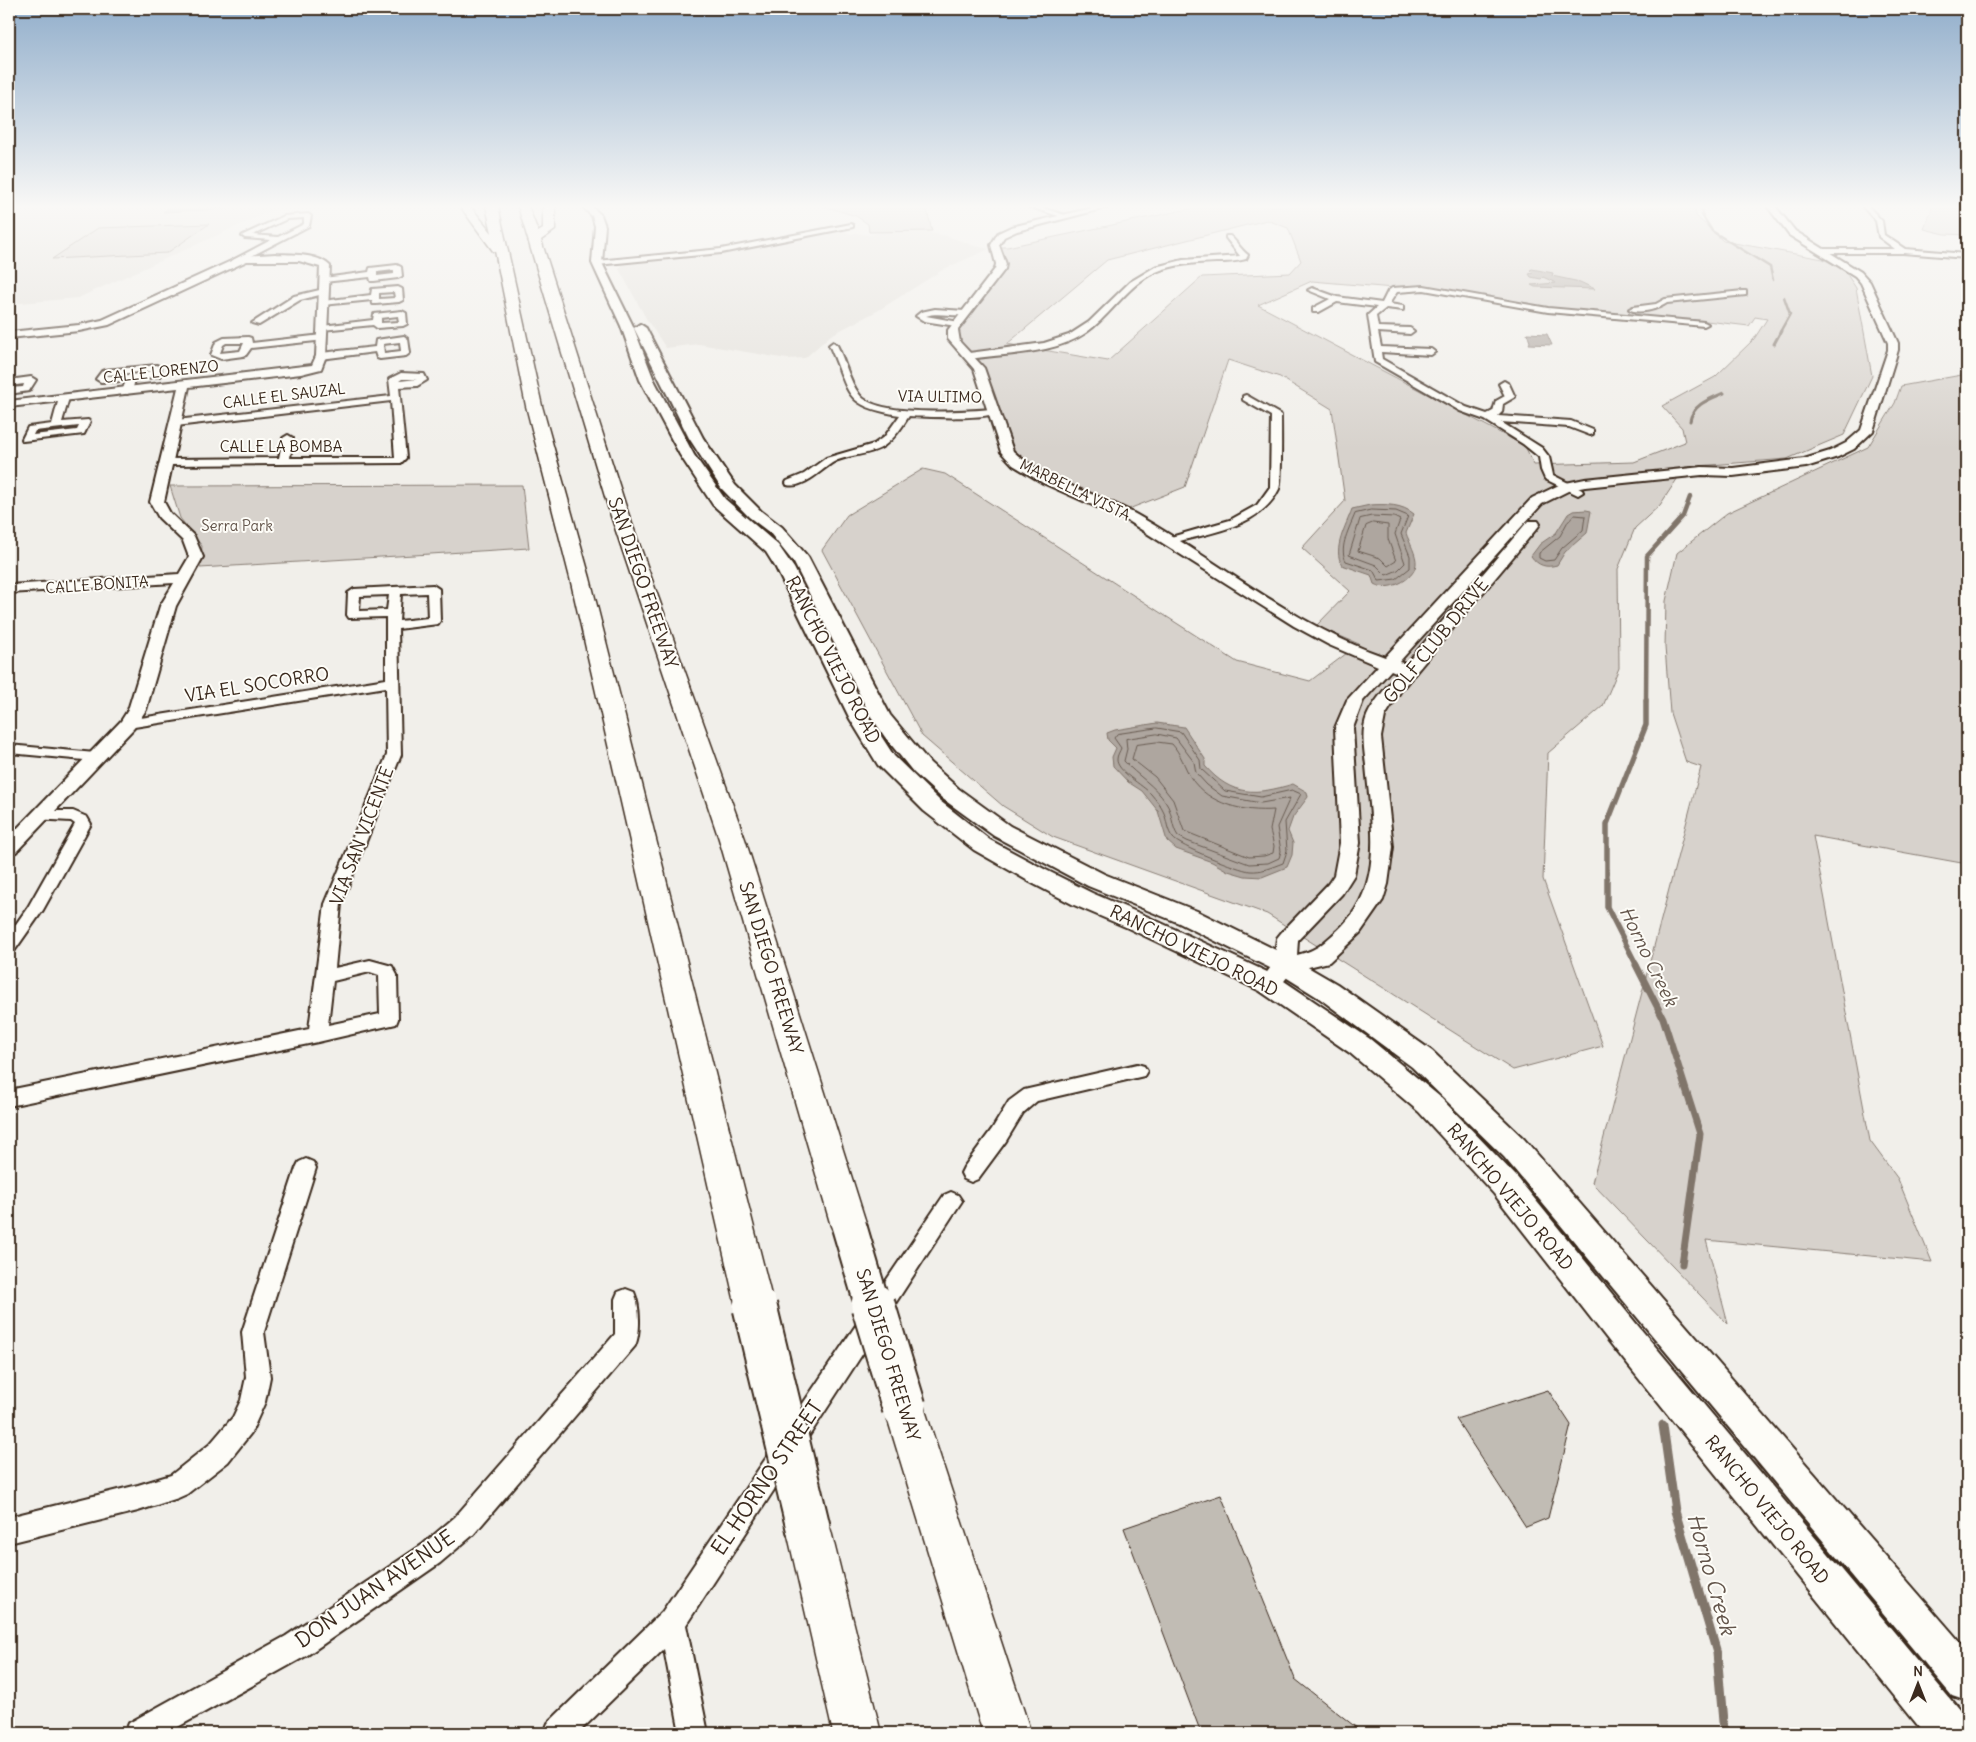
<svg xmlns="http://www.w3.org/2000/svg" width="1976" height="1742" viewBox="0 0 1976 1742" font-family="Delius,sans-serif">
<rect width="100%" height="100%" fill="#f1efea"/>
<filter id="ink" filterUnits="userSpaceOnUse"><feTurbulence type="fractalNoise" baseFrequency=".02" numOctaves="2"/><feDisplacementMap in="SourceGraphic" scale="10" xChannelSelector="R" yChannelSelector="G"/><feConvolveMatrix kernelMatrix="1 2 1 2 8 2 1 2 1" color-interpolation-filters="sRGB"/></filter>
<g filter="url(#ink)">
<path fill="#e3e0da" d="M9,206h273l-204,92 -69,6z
M840,230l11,4 5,-1 13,2 17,-4h34l27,5 28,10 14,3 -45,20 -65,41 -48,25 -26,23 -18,1 -88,-15 -33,4 -19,-28 -28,-51 4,-5 59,-6 54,-8z"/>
<path fill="#d7d2cc" stroke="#897e75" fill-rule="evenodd" d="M824,206h102l6,25 -63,1 -1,-8 -12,-8z
M1203,206h526l-8,2 -27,-2 2,10 27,25 100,18 21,11 12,18 16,88 -28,59 -57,24 -102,8 -25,38 -25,23 -17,41 1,99 -16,38 -55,47 -5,126 60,167 -90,24 -246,-156 -214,-77 -50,-31 -81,-70 -100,-186 25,-35 76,-46 22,5 292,188 73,19 49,-37 -43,-18 34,-35 -48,-43 43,-47 -13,-92 -52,-32 -52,-17 -43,127 -64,25 -104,-50 -38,-94 -27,-32 48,-67 -4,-22h11zM1267,220l21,8 13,33 -11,12 -88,4 -94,84 -101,-17 100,-84zM1312,281l128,11 114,17 144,11 51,6 6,-9 12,2 -13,20 -39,38 -53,29 20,22 3,14 -51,20 -100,3 -9,-19 -267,-141z
M1933,206h34v29l-22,-1 -21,-5z
M209,224l-42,29 -115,6 46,-31z
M1967,374v490l-154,-28 57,305 28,38 34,83 -226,-22 22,84 -136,-141 109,-416 -15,-5 -16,-49 -5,-66 1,-46 11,-48 50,-40 141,-66 27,-44 6,-17z
M522,485l7,63 -329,20 2,-22 -22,-28 -10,-32z"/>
<path fill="#aea69f" stroke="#80746b" d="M171,206h56l-3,3 -61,3z
M1532,269l21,4 -1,3 28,6 15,7 -60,-2 -4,-2 25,-2 -13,-6 -2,2 -10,-2 -2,-3 4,-1 -3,-3z
M1527,333l20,1 5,11 -23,-1 1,-2z
M1370,505c16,-1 32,-1 44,9l-8,19c3,9 11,22 10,31 -2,17 -29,28 -42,20l-3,-9 -29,-10c-10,-16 4,-39 10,-56z
M1586,510l5,1 -4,22 -22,19 -8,13c-11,3 -19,1 -26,-9l9,-12 16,-11 12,-19 5,-3z
M1157,723l27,4 21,32v7c27,31 51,29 88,18l14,8 1,5 -15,20 -5,14 5,12 -1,12 -5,12 -25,10 -17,-1 -17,-5 -16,-9 -36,-13 -9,-8 -9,-30 -16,-20 -14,-9 -15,-16 -1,-9 4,-9 -8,-8 -1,-7 8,-3z"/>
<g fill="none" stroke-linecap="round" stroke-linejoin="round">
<path stroke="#695c52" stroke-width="1" d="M1371,510l25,1 12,5 -7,18 9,22v12l-14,11 -17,2 -6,-11 -27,-9c-8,-13 4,-34 9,-47z
M1575,515l10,1 -2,14 -21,18 -8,12 -9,1 -6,-3v-5l21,-17 7,-13z
M1372,516l22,1 6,3 -5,14 10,29 -7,7 -12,5 -10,-10 -27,-10 11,-36z
M1373,523l15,2v14l8,22 -8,5 -8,-8 -22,-7 8,-25z
M1157,728l24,4 19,28 1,9 24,22 36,6 31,-7 9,4 -16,28 2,29 -4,12c-11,4 -21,9 -33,8 -11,-1 -72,-25 -77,-33 -6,-7 -6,-17 -9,-25 -3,-7 -8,-13 -13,-19 -8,-9 -35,-23 -34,-35 0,-4 3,-8 4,-11l-7,-10 3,-4z
M1157,734l19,4 18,24 2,11 11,12 15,11 39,7 29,-5 -13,29 4,24 -2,7 -11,5 -19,1 -62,-23 -9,-5c-7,-10 -5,-23 -12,-33 -11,-18 -29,-27 -42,-42l3,-12 -1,-10z
M1157,742l15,2c9,10 12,22 19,34 18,27 53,34 83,32l-4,20 4,16 -1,7 -9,3 -15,1 -65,-26 -11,-31 -18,-23 -23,-18 4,-14z"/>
<path stroke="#80746b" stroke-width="2.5" d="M1702,210v5l10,16 58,36 3,13
M1780,332l10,-18 -6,-17"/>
<path stroke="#80746b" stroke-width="3" d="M1774,344l7,-13
M1690,421c3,-17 20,-22 34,-28"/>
<path stroke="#80746b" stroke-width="4.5" d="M1646,701l1,-145 36,-40 7,-19"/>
<path stroke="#80746b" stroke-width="5.5" d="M1637,966l-30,-59v-83l39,-99v-25"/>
<path stroke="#80746b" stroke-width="7" d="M1636,965l27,53 37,116 -18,130"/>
<path stroke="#80746b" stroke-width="9" d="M1663,1425l12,86 42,142 7,80"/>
</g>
<path fill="#c1bcb4" stroke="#3b2a1e" d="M1548,1390l23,35 -23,93 -22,9 -70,-108z
M1221,1495l74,184 68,54h-162l-77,-205z"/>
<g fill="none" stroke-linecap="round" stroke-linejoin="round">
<defs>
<path id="minor" d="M1027,206h9l32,10 -3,2z
M1862,206h6l14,15 2,14 21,14 62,5v4l-64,-5h-85v-4h77l-16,-12 -3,-16z
M308,214l3,2 -2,10 -69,36 -7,-2 38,-20 -26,-2 -3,-2 1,-1 41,-19zM304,218v6l-26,13 -25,-2 34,-16z
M851,224l2,1v2l-132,26 -124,12 -4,-2 4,-2 124,-12z
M1226,236h4c7,6 11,14 18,19l-2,4c-11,3 -20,3 -30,3 -20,1 -42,2 -60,10 -29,13 -44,42 -69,60 -33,23 -80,21 -118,27l-4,-3 4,-3 75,-10 25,-8 20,-13 41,-40 25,-15 28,-7 57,-4 -14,-18z
M397,265l4,2 1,9 -4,2 -24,3h-3l-1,-4 -46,5 -4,-2 4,-2 45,-6 1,-4zM394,270v4l-17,2v-4z
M1424,286l124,22 156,14 4,2 -4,2 -156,-14 -124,-22 -27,2 -8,12 14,2v4l-17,-2 -10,8 2,11 32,1 4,3 -4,3 -32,-2 3,15 50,2 4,3 -4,3 -50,-3 1,7 84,48 21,7 6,-3 3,-10 9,-5 -6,-12 5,-3 5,3 6,13 -12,7 -1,8 -4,4 73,5 22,9v4l-3,1 -21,-8 -68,-5 41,26 7,9 4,18 29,15 1,2 -5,3 -33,-16 -4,-9 -2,-13 -16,-13 -38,-24 -25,-9 -85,-49 -7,-47 9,-8 -40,-5 -18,10h-6v-4l17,-9 -22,-9 4,-2 25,9 45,6 6,-12 4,-3z
M398,287l4,2 1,11 -4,2 -23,2h-3l-1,-4 -49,5 -4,-2 4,-2 48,-6 1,-6zM394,292l1,6 -16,1v-6z
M324,289l4,2 -1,2 -27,7 -41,25 -7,-2 42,-27z
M1743,291h3v4l-79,8c-8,6 -29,12 -38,6l4,-2 23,-3 9,-5z
M935,309l30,2 4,2c-9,6 -30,-2 -43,3l33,6 1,2 -4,2 -32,-5 -8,-5 5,-4z
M402,311l4,2 1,11 -4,2 -26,2 -4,-3 -51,5 -4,-2 4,-2 51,-6 1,-6zM398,316l1,6 -18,1v-5z
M322,335l4,3 -1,2 -74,8 -5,7 -3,1 -22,3 -10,-4 5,-13 8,-4 24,-1 3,1 1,5zM226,343h18l-4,8 -20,2 3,-8z
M404,336l4,3 2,14 -4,3 -26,3 -3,-1 -2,-6 -54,7 -4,-3 4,-3 54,-6 1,-7zM400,342l1,9 -17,2 -1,-9z
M833,342l4,3c8,16 12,35 22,49 16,24 107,17 134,15l5,3c-10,8 -73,5 -89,4 -7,11 -14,22 -25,30 -14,10 -37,8 -52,17 -12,8 -29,26 -45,22l-1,-2 1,-2 17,-7 22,-16 48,-14 11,-8 15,-21c-59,-9 -49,-23 -71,-70z
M157,365l4,3 -1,8 -25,4 -3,11 -5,3 -5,-3 4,-10 -25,1 -5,-3 6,-8 3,-1zM153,371l-22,4 -24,1 1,-1z
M401,373l23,1 3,6 -10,6 -18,1 7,71 -5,5 -235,2 -5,-3 5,-3 113,-1 4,-20 5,-3 5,3 -3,20h105l-4,-57 -215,25 -5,-3 5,-3 215,-24 -2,-17zM402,379h15l-18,2z
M31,377l5,3 -7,11 -20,3v-6l14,-1 1,-3 -15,2v-6z
M64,395l5,3 -7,24 26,-2 2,2 -6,12 -61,7 -1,-2 6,-12 24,-3 7,-26zM79,426l-2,4 -44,5 2,-4z
M1246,395l35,20c0,10 1,69 -2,74 -18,38 -70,44 -107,54h-8l-2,-2 2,-2 66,-19 27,-15 13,-18 1,-71 -28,-16v-4z
M433,585l6,4 1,32 -2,3 -40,5 3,126 -60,149 -6,64 35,-8 22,6 5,9 1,44 -2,5 -78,18 -309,64v-16l300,-61 16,-125 62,-149 -1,-68 -258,41 -5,-1 -2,-3 2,-3 5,-1 258,-41v-62l-37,1 -2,-3 1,-22 6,-4zM427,593l1,25 -29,3 2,-27zM389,595l-2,15 -28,1 1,-15zM370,972l9,3 1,39 -52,11 5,-44z
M9,745l86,8 5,1 2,3 -2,3 -5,1 -86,-8z
M39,811h34l14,6 4,7 -48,86 -28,40 -6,2v-18l19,-27 47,-83 -4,-3 -37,-2 -3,-3 3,-3z
M1137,1064l7,2 3,5 -3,5 -107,25 -14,12 -17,28 -28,38 -7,3 -7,-3 -3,-6 3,-6 28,-38 17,-28 15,-11z
M306,1159l7,3 3,6 -52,164 6,45 -5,25 -14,31 -23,29 -41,32 -9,4 -40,13 -129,32v-26l129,-32 33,-10 39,-31 23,-27 8,-17 5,-23 -4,-45 54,-164 3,-6z
M951,1192l7,3 4,6 -4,6 -272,418 22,108h-28l-16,-84 -86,84h-34l4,-10 114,-111 282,-417z
M626,1289l8,3c6,14 7,40 1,54l-162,189 -33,28 -134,93 -139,77h-42l4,-10 157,-87 136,-91 33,-28 160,-183v-35l3,-7z"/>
<path id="tertiary" d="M1101,206h12l-96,25 -13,6 -5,8 7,19 -1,5 -47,61 2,12 24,26 29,83c35,33 84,41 124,64 83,47 158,111 248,142l147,-159 29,-14 24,-5 117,-12 31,1 71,-9 26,-8 16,-8 15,-13 27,-80v-7l-27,-60 -6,-7 -66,-41 -22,-29h8l20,25 66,41 9,10 28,61v7l-25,81 -19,18 -16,8 -32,10 -73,9 -31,-1 -117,12 -15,3 -28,14 -143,158 7,2 122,-143h10l2,3 -2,3 -136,162 -17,27 -4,21 12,110 -5,37 -5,16 -23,33 -31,29 -37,9 -15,19 -8,2 -8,-2 -3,-6 16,-21 3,-25 4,-5 47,-49 6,-9 6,-32 -5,-115 12,-28 31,-34 -49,-21 -35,-19 -168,-106 -83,-37 -30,-18 -12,-13 -27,-83 -26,-30v-9l47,-61 1,-5 -5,-19 7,-12 13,-6zM1391,670l7,3c-9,11 -25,29 -31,43 -6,15 -3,33 -1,49 5,58 20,121 -28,165 -16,14 -20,20 -41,25l1,-15 44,-46 12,-19 6,-32 -7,-115 10,-27z
M275,254c17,1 42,-1 55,12l-4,90 -5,13 -20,5 -112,13 -25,115 6,11 24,23 9,21 -27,49 -30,104 -12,18 -118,124 -7,2v-17l112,-116 7,-11 32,-104 14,-23 -165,10v-8l170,-11 10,-17 -6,-16 -24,-23 -9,-16 28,-114 -169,19v-6l303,-36 4,-9 4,-89 -21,-6h-52l-138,64 -30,6 -70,7v-6l70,-7 23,-5 140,-64z"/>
<path id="secondary" d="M582,206h9l10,9 4,11 -3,37 31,63 21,54 40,75 31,44 53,46 16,23 76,151 24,37 46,45 50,39 56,30 46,23 54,23 132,61 92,62 69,57 77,80 123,151 327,391 1,15h-43l-309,-384 -121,-155 -75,-82 -69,-59 -90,-62 -132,-63 -54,-23 -44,-23 -56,-32 -50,-39 -46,-46 -28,-46 -74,-151 -10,-16 -53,-47 -33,-50 -40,-75 -19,-54 -29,-63 3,-37 -3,-10z
M640,324l6,4 57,110 32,47 26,26 21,16 26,30 82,158 40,48 29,26 51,37 94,48 93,37 97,48 43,25 95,67 92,88 443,511v51l-15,-5 -448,-539 -92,-90 -93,-69 -43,-27 -97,-48 -91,-37 -94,-50 -51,-37 -29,-26 -29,-36 -15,-22 -76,-152 -24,-30 -21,-16 -28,-29 -32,-50 -55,-110z"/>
<path id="motorway" d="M460,206h10l22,27 -6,-27h12l44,200 48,172 184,729 -5,12 -14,5 -14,-5 -5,-12 -166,-729 -44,-172 -31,-155h-2z
M518,206h10l10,26 5,-3v-23h12v24l-14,10 86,270 118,329 122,387 -5,11 -13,5 -13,-5 -5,-11 -112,-387 -110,-329z
M904,1387l14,6 6,14 107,326h-48l-99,-326 6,-14z
M809,1509l15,7 7,15 50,202h-48l-46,-202 7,-15z"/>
</defs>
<use href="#minor" stroke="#3b2a1e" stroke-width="4"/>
<use href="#tertiary" stroke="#3b2a1e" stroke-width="4"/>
<use href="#secondary" stroke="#3b2a1e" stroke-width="4"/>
<use href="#motorway" stroke="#3b2a1e" stroke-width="3"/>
<use href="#minor" fill="#fdfcf7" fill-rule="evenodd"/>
<use href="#tertiary" fill="#fdfcf7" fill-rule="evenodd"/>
<use href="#secondary" fill="#fdfcf7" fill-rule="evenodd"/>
<use href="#motorway" fill="#fdfcf7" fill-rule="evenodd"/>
<defs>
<path id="motorway-bridge-far1" d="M849,1226l24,81"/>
<path id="motorway-bridge" d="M873,1305l31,102
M755,1307l54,224"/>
</defs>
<use href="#motorway-bridge-far1" stroke="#3b2a1e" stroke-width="38" stroke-linecap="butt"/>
<use href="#motorway-bridge" stroke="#3b2a1e" stroke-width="47" stroke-linecap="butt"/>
<use href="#motorway-bridge-far1" stroke="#fdfcf7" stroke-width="34"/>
<use href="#motorway-bridge" stroke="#fdfcf7" stroke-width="43"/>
</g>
</g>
<linearGradient id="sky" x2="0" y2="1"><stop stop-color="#91aecb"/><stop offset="0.46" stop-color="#f9f8f6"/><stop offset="1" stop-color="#f9f8f6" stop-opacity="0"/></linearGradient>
<rect width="1976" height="449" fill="url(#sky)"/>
<g text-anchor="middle" stroke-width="4" stroke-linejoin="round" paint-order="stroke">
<g font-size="15" fill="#3b2a1e" stroke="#fdfcf7">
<text transform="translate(161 372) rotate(-6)" y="5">CALLE LORENZO</text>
<text transform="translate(284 396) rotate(-7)" y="5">CALLE EL SAUZAL</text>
<text transform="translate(940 397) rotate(1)" y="5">VIA ULTIMO</text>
<text x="281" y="452">CALLE LA BOMBA</text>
<text transform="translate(1075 490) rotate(26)" y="5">MARBELLA VISTA</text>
<text transform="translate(97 585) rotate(-4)" y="5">CALLE BONITA</text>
</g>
<g font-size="15" fill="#62544a" stroke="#fdfcf7">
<text x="237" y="531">Serra Park</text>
</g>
<g font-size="18" fill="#3b2a1e" stroke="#fdfcf7">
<text transform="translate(643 583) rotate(71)" y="6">SAN DIEGO FREEWAY</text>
<text transform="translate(1436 641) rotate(-51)" y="6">GOLF CLUB DRIVE</text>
<text transform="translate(833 660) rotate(63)" y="6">RANCHO VIEJO ROAD</text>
<text transform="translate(257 685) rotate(-9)" y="6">VIA EL SOCORRO</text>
<text transform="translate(362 836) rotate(-69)" y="6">VIA SAN VICENTE</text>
<text transform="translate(1194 951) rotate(26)" y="6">RANCHO VIEJO ROAD</text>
<text transform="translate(771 968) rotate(73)" y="6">SAN DIEGO FREEWAY</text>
<text transform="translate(1510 1197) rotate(50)" y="6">RANCHO VIEJO ROAD</text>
<text transform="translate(888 1355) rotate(73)" y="6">SAN DIEGO FREEWAY</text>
<text transform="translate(1767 1510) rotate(51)" y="6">RANCHO VIEJO ROAD</text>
</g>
<g font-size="19" font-style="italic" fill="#63554b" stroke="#fdfcf7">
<text transform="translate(1649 956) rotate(64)" y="7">Horno Creek</text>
</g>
<g font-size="21" fill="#3b2a1e" stroke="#fdfcf7">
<text transform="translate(767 1478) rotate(-56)" y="7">EL HORNO STREET</text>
<text transform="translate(375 1589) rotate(-35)" y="7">DON JUAN AVENUE</text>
</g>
<g font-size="22" font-style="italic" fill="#63554b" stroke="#fdfcf7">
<text transform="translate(1712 1574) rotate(74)" y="8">Horno Creek</text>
</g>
</g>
<rect width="1976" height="1742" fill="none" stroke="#fdfcf7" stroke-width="30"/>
<rect x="15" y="15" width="1946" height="1712" fill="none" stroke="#3b2a1e" stroke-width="2" filter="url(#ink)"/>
<g transform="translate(1918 1684)" stroke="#fdfcf7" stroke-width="4" paint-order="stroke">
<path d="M0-4L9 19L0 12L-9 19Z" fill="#3b2a1e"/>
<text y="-8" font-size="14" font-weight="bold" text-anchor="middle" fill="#3b2a1e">N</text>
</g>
</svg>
